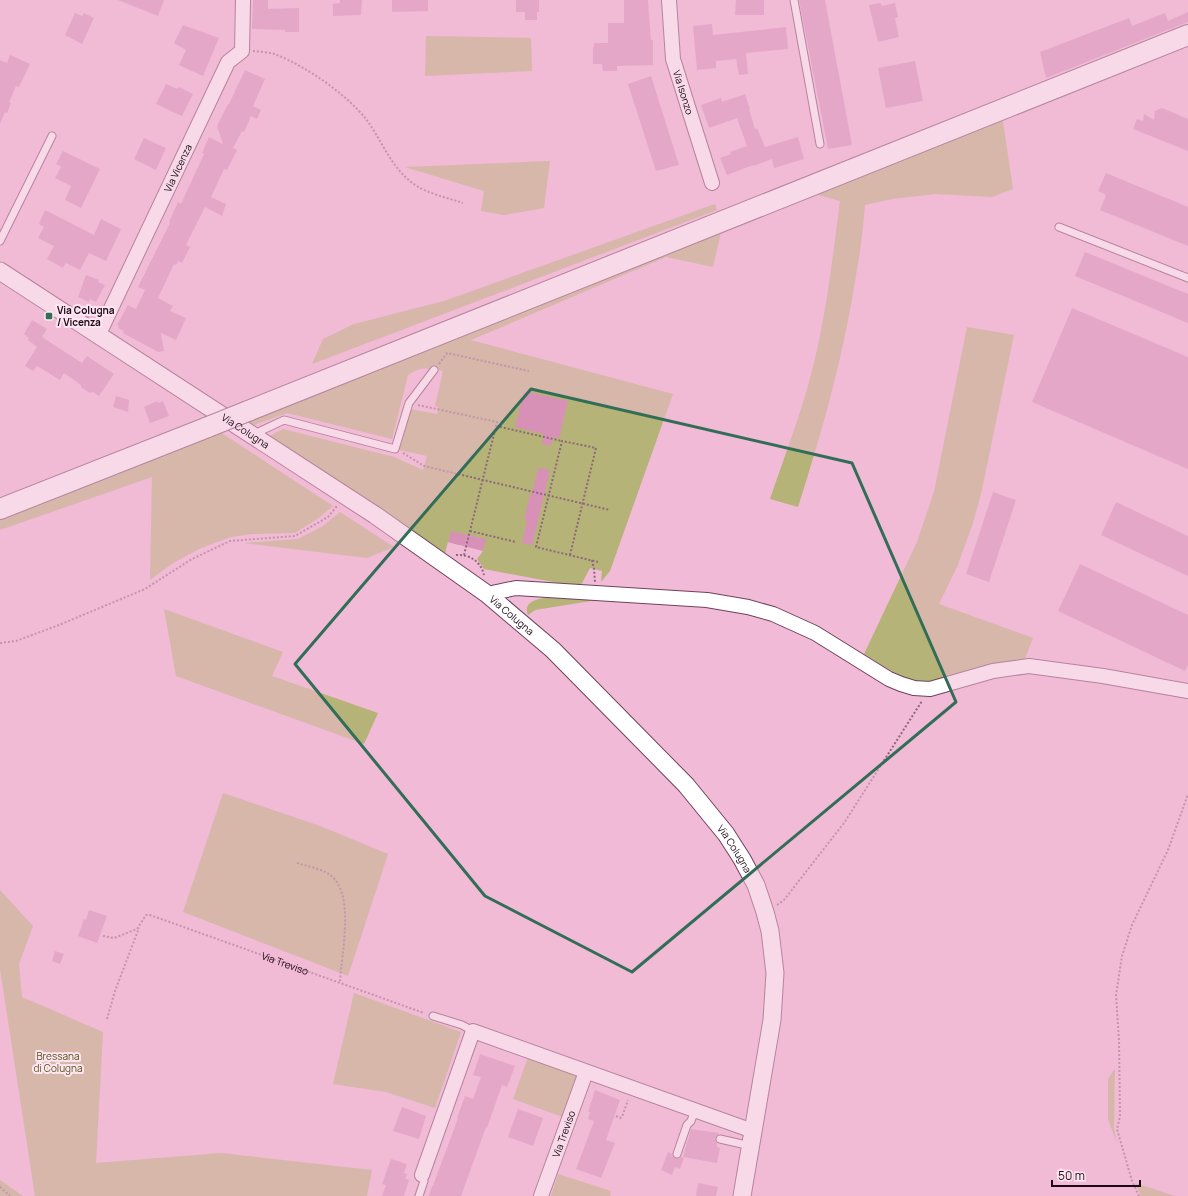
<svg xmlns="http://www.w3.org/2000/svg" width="1188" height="1196" viewBox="0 0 1188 1196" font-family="Manrope,sans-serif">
<rect width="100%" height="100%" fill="#f1bad6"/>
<path fill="#b5b377" d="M426,36l105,2 1,33 -107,5z
M1002,115l11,74 -21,8 -56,-3 -44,5 -27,6c-2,21 -4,43 -8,64 -12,81 -34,160 -59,238l-28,-8c13,-38 27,-75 38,-113 17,-60 24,-123 32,-185l-22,-6 -97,37 -8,35 -47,-10 -195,83 202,54 -63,177 -9,11 1,-11 -12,-3 -10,19 -96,-18 -7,-10 6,-8 -23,-7 -1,1 -11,-3 -3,11 -179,-115 17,-9 111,28 29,13 4,-14 -28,-6 11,-41 27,5 1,-7 -3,-1 8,-35c-16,-3 -22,-5 -35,4l-16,64 -105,-26 -33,12 -13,-7z
M550,161l-6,47 -40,7 -23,-4 3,-20 -79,-24z
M715,204l2,6 -405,154 11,-25 31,-15 90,-23z
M967,327l47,8 -33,159 -8,29 -16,44 -18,37 94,34 -9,23c-20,1 -35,3 -54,9 -14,4 -30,13 -45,12 -22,-1 -43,-17 -61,-28l53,-112 17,-50z
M217,430l116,76 -13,11 -25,16 -43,1 -21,3 -30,11 -28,15 -23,17 2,-103 -152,53v-13z
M340,512l54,35 -27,11 -123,-15 54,-4 25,-13z
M567,596l30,4 -62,10 -7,5c-8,-19 27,-18 39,-19z
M164,609l119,43 -11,24 106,37 -14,31 -188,-68z
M223,793l97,33 68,28 -40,122 -165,-64z
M0,890l33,36 -14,38 3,33 81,35 -7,131 125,-10 151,17 -5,26h-332l-35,-227z
M354,993l107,39 -26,76 -49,-16 -53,-8z
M528,1057l50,18 -15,42 -50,-18z
M1115,1068l-1,59 3,16 -9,-24v-40z
M558,1174l53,17 -1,5h-59z
M0,1180l23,16h-23z
M1135,1183l40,13h-34z"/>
<path fill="#d891b6" d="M118,0h46l-6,16z
M253,0h15v9l31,-1v24h-14v-2l-33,-1z
M340,0h22l-1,15 -28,1v-12l7,-1z
M392,0h36v11l-36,1z
M516,0h23v12h-2v8h-12v-8h-9z
M624,0h24l3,40h2v25l-36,1v5h-14l-1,-7h-9v-17h1v-4h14v-20h16z
M736,0h28v15h-29z
M799,0h26l27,145 -24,4z
M880,3l2,3 13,-3 3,14 -3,1 4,19 -21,5 -9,-37z
M1188,12v10l-142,56 -6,-26 89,-34 3,8 33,-13 3,8z
M75,13l7,3 2,-3 10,5 -12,26 -17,-9z
M712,24l1,11 73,-8 2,22 -42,4 2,21 -9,1 -3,-16 -20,2v7l-19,2 -4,-44z
M183,25l36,13 -16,38 -24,-11 7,-15 -12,-7z
M10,55l20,9 -11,23 -3,-1 -7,16 2,1 -4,10 -2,-1 -5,12v-64l7,3z
M915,61l8,40 -37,7 -8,-40z
M245,70l20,9 -12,27 8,4 -4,9 -6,-3 -7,16 -2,-1 -9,17 4,2 -10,20 -3,-1 -13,28 15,7 -4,12 -17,-9 -19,38 4,2 -8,16 -4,-2 -2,4 -2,-1 -16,34 15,8 -3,5 16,7 -10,22 -15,-7 3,18 -6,1 -35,-19 1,-2 -6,-3 1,-2 -2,-1 11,-20 8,4 9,-19 -7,-3 32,-64 -1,-1 9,-20 3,2 23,-50 -2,-1 7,-16 14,7 -6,-18 11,-22h1z
M651,76l28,89 -23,6 -28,-87z
M166,84l11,5 2,-2 14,7 -11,22 -26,-12z
M745,94l5,15h-1l6,20 2,-1 8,19 33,-10 6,22 -30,9 -2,-9 -19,7v-1l-26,10 -7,-17 11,-4 -1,-2 17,-6 -10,-28 -28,10 -8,-23 20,-7 1,4z
M1162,108l26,11v32l-55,-22 4,-10 6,2 1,-7 10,6 1,-9z
M144,138l22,10 -10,22 -22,-11z
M63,151l37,18 -19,39 -16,-8 6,-14 -16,-8 6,-11 -5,-3z
M1106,173l82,34v39l-88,-36 6,-15 -8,-4z
M45,210l49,25 7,-16 20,10 -15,32 -17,-8 -9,17 -14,-7 -3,5 -16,-9 7,-13 -16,-8 6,-11 -5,-3z
M1085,252l103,42v29l-113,-47z
M86,275l13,5 -1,2 7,3 -9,17 -6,-3 -1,3 -11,-5z
M1072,308l116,49v112l-156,-67z
M32,320l15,9 -5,8 40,26 5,-7 27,18 -15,22 -6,-4 -3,1 -9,-6v-2l-17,-12 -4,7 -23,-14 -4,5 -8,-5 12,-19 -9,-7 1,-2 -5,-4z
M524,391l44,10 -9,37 -6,-1 -2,9 -9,-2 2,-10 -29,-7z
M116,396l13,4 -1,12 -15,-5z
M157,401l1,2 5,-2 6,15 -19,7 -6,-16z
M538,468l12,2 -18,75 -10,-2 5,-22 -3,-1 6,-26h2z
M993,492l23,8 -27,82 -23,-8z
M1116,502l72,34v40l-87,-41z
M451,531l35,8 -3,12 -35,-9z
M1080,564l108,51v50l-3,6 -127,-60z
M89,910l18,6 -10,27 -19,-7 6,-17 2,1z
M55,951l9,3 -4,10 -8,-3z
M480,1054l35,12 -8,21 -5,-2 -15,43 -1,-1 -25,69h-32l3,-10h1l25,-68h-1l8,-22 8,3 8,-22 -8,-2z
M595,1090l25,10 -14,40 9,3 -14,35 -25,-9 18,-48 -6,-2 2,-7h-2z
M402,1107l24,9 -7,23 -26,-8z
M518,1109l25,9 -10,28 -25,-9z
M691,1129l28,4 -4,5 2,5v4l3,1 -3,15 -34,-6z
M668,1152l4,2 1,3 3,2 5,-2 3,1 -4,11 -5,-2 -3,8 -11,-5z
M391,1159l16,5 -3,9 3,1 -2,5 4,1 -5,16h-22l4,-11 -4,-1z
M698,1183l20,4 -2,9h-20z"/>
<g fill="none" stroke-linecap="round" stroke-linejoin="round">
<defs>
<path id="service" d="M794,0l26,144
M1059,227l129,51
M0,241l52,-105
M252,435l32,-15 111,29 14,-46 25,-33
M433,1016l29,9 11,6
M720,1139l31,7
M677,1154l10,-29 4,-4 4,-11
M419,1196l5,-15 -2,-6"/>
<g id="minor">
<path id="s2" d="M669,0l4,59 39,124"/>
<path id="s3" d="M98,336l130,-274 14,-11 1,-51"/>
<path d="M487,594l29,-6 191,12 41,7 25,7 42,19 74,46 12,5 13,4 16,1 63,-18 36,-5 74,10 85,15"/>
<path d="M422,1175l51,-144 280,100"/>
<path id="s4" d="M541,1196l45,-124"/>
</g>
<g id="tertiary">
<path id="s5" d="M0,271l375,244 112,79 66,56 133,135 40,49 16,25 14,26 9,27 5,19 5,42 -3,47 -30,176"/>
</g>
<path id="secondary" d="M248,411l940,-376
M0,509l208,-82"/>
</defs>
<use href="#service" stroke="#70425b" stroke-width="9"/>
<use href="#minor" stroke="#70425b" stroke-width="16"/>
<use href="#tertiary" stroke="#70425b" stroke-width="19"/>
<use href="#secondary" stroke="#70425b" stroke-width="22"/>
<g stroke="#8d677b" stroke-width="2" stroke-dasharray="2 2" stroke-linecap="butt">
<path d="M253,51c8,1 18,1 24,4 30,12 69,39 89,64 15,20 24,46 44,62 14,12 35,16 53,22"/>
<path d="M439,364l8,-11 82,18"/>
<path d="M418,405l79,17 -33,133"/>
<path d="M496,426l66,15"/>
<path d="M403,453l21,13 186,44"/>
<path d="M470,531l46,11"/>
<path d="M456,555c14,-1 25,7 28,20"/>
<path d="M570,555l26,-107 -34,-7 -26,106 62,15"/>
<path d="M592,560l2,9 1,13"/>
<path d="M0,643l16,-2 43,-16 86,-36 47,-30 38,-18 65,-5 33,-19 9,-11"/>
<path d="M297,863c10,3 21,5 30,10 30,16 14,81 13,109"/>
<path d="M777,905l7,-5 60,-77 78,-122"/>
<path id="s1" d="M103,936l11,2 23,-9 9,-14h4l274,98"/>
<path d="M107,1019l8,-28 24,-63"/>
<path d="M616,1116l4,2 2,-1 6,-17"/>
<path d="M0,1187l10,9"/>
<path d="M1139,1196l-7,-15 -15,-52 3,-13 -1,-75 -3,-46 6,-39 10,-31 36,-75 20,-56"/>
</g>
<use href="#service" stroke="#fff" stroke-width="7"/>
<use href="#minor" stroke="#fff" stroke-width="14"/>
<use href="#tertiary" stroke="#fff" stroke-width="17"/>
<use href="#secondary" stroke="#fff" stroke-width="20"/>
<defs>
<path id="secondary-bridge" d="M208,427l40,-16"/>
</defs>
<use href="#secondary-bridge" stroke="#70425b" stroke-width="22" stroke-linecap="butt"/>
<use href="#secondary-bridge" stroke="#fff" stroke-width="20"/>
</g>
<path d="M0 0H1188V1196H0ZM531,389l321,74 104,239 -324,270 -147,-76 -190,-232z" fill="#f1bad6" fill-opacity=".55" fill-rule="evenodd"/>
<path fill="none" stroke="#316d57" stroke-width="3" stroke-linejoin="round" d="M531,389l321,74 104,239 -324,270 -147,-76 -190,-232z"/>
<rect fill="#316d57" stroke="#fde6f1" stroke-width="1.5" x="45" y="312" width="8" height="8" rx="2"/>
<g text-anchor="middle" stroke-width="4" stroke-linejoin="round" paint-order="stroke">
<g font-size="10" fill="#1d0a15" stroke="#fde6f1">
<text dy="4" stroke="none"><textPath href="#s2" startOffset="94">Via Isonzo</textPath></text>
<text dy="4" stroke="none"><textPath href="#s3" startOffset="186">Via Vicenza</textPath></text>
<text dy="4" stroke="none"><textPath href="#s5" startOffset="293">Via Colugna</textPath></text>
<text dy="4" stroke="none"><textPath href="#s5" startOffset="617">Via Colugna</textPath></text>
<text dy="4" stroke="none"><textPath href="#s5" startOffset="941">Via Colugna</textPath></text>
<text dy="4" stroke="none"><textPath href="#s1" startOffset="200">Via Treviso</textPath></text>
<text dy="4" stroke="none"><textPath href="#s4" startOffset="66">Via Treviso</textPath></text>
</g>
<g font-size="10" font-weight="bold" fill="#1d0a15" stroke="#fde6f1" text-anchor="start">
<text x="57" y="314">Via Colugna<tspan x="57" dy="12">/ Vicenza</tspan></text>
</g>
<g font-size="10" fill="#56531a" stroke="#fde6f1">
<text x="58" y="1060">Bressana<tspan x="58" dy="12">di Colugna</tspan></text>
</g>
</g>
<path d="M1052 1180v6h88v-6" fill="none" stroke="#1d0a15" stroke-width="2"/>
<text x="1058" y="1180" font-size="12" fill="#1d0a15" stroke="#fde6f1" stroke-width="3" paint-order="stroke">50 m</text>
</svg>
